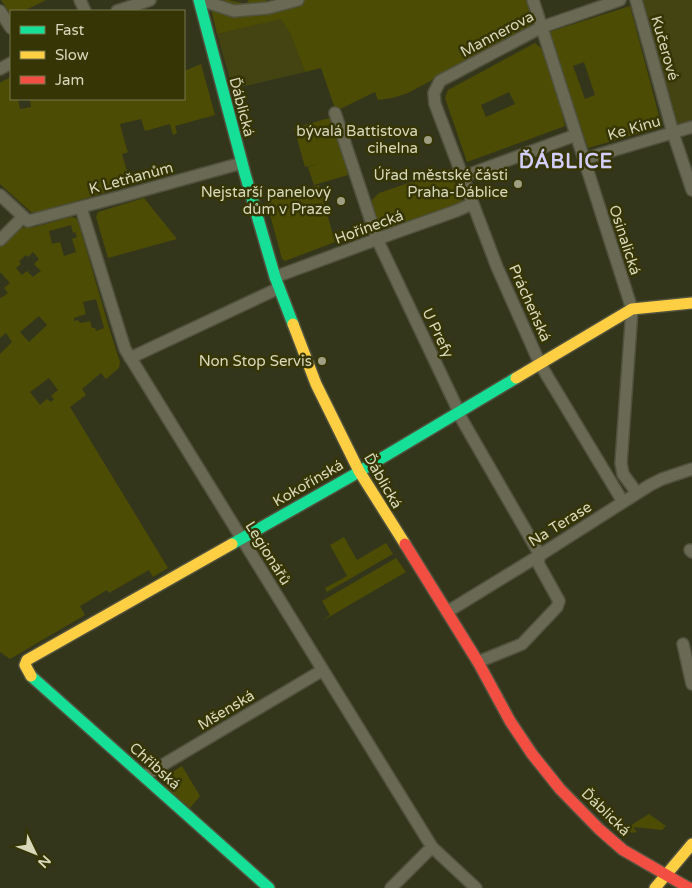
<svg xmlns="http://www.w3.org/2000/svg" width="692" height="888" viewBox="0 0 692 888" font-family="'Varela Round',sans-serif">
<rect width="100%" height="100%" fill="#34361c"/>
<path fill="#434411" d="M643,0h49v125l-11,3 -3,-3z
M281,18l9,15 15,39 -72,17 -16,-55z"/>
<path fill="#4c4c04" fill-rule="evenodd" d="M1,0h45l-22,11h-13v4z
M209,0h20l17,4 3,-4h17l2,2 9,-2h249c4,10 8,19 3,28l-121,65 -16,5 -14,2 -3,-8 -39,19 -15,-43 -16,4 -15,-39 -9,-14 -64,15z
M630,6l32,121 -74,21 -39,-116zM584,62l11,33 -10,4 -12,-33z
M535,43l7,6 17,51 6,26 -98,36 -22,-64 3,-8zM509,92l6,12 -29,13 -5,-12z
M201,64l14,51 -40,11 2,7 -4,2 -3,-11 -25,7 -4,-12 -21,5 7,26 2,2 -7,2 7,24 5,6 -95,28h-8l-31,-28v-101l1,-1 10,-5v22h7l2,10 11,-2 -1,-8h154v-28z
M333,117l15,58 -34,10 -6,-18 10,-3 -13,3 -11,-39z
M450,169l12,32 -2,3 -72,25 -7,-2 -3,-3 -7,-23 8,-8z
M319,185l16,57 -50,19 -3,-2 -16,-59z
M144,198l33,41 -69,19 -12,-41 2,-5z
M70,217l6,1 2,3 32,110 10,31 -1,6 -13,11 -5,-6 -19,16 4,6 -16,12 98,161 -15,9 -4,-7 -40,23 -2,-3 -27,16 5,9 -75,44 -10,-7v-298l12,-12 -6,-9 -6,5v-41l1,1 7,-5 -4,-5 6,-5 -9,-10h-1v-26l19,-19 16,-1zM71,225l2,8 2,-1 2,5 -5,2 4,13 -12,4 -4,-14 -8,2 -3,-13zM33,252l6,7 -5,5 7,7 -8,6 -6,-6 -5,4 -6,-7 5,-4 -2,-3 7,-6 2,2zM96,299l8,29 -8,3 -1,-3h-3l-2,-7 -9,2 -2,-1 -1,-2 -4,1v-3l12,-4 -3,-12zM39,316l8,9 -18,17 -9,-10zM49,378l9,12 -7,6 3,3 -3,3 -4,-3 -7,6 -10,-13z
M344,537l13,23 29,-17 7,11 -66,38 -2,-4 22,-12 -17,-31z
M396,558l10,14 -84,49 8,-6 -8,-14z
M182,766l18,30 -10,12 -24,-20 -3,-10z
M649,814l17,12 -4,4 -29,-3 4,5 -5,1 -2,-1 -9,4 12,-12z"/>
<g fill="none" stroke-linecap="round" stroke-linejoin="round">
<defs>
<path id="street" d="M80,0l5,11
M200,0l34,11 34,-3 30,-8
M533,0l99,309 -11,154 2,11 14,19
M620,0l-78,27 -102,54 -6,12 1,11 62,163 43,97 83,138
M636,0l37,133 19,57
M0,11l11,17
M117,11l33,-11
M0,69l11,-6
M335,113l42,126 82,173 2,6 79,137
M584,159l108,-32
M462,177l114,-42
M0,195l28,26 91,-24 123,-34
M81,208l44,141 307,498 44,41
M0,240l23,-23
M275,277l119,-44 62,-22 16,-7
M130,358l149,-70
M690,550l2,2
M447,612l93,-57 110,-70 12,-6 30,-10
M683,644l9,40
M478,662l44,-18 35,-37 2,-6 -21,-38 2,-8
M144,776l179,-106
M391,888l41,-41"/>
<path id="fast" d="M199,0l46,174 30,103 18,47
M232,544l118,-67 166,-99
M31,676l238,212"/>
<path id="slow" d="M293,324l23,60 43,87 46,73
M516,378l116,-69 60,-6
M31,676l-6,-11 2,-5 205,-116
M655,888l37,-44"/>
<path id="jam" d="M405,544l73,118 32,59 22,33 28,35 39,40 24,21 66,38"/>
</defs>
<use href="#street" stroke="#51523d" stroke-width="14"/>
<use href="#fast" stroke="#51523d" stroke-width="14"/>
<use href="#slow" stroke="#51523d" stroke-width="14"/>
<use href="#jam" stroke="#51523d" stroke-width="14"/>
<use href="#street" stroke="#696954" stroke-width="11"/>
<use href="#fast" stroke="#16e098" stroke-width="11"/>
<use href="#slow" stroke="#ffcf43" stroke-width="11"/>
<use href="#jam" stroke="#f24e42" stroke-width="11"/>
</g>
<g fill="#9e9f83" stroke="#353505" stroke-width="2">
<circle cx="428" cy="140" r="5"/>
<circle cx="518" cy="184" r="5"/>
<circle cx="341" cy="201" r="5"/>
<circle cx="322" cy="361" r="5"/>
</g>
<g text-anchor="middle" stroke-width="5" stroke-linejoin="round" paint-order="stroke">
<g font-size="15" fill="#d7d8ba" stroke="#353505">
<text transform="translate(497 34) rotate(-28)" y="5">Mannerova</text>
<text transform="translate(665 48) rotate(74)" y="5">Kučerové</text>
<text transform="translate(242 107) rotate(75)" y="5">Ďáblická</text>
<text transform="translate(634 128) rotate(-16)" y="5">Ke Kinu</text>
<text transform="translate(131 178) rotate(-15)" y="5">K Letňanům</text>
<text transform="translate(369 227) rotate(-20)" y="5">Hořínecká</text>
<text transform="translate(625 240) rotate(72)" y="5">Osinalická</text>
<text transform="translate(530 303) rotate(66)" y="5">Prácheňská</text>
<text transform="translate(438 333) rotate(64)" y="5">U Prefy</text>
<text transform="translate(383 481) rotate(60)" y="5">Ďáblická</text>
<text transform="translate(308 483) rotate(-30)" y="5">Kokořínská</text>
<text transform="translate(560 524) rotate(-32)" y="5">Na Terase</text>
<text transform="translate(268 553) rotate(58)" y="5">Legionářů</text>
<text transform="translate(226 710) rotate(-31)" y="5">Mšenská</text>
<text transform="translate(155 766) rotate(42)" y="5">Chřibská</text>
<text transform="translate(606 812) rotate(44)" y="5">Ďáblická</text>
</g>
<g font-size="15" fill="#d7d8ba" stroke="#353505" text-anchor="end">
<text x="418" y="136">bývalá Battistova<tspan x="418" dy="17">cihelna</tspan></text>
<text x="508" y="180">Úřad městské části<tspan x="508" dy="17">Praha-Ďáblice</tspan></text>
<text x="331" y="197">Nejstarší panelový<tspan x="331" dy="17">dům v Praze</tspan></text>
<text x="312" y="366">Non Stop Servis</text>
</g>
<g font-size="20" font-weight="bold" letter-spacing="1" fill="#d3cefa" stroke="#353505">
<text x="566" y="168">ĎÁBLICE</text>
</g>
</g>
<rect x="10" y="10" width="175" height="90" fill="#353505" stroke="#76764d"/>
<rect x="20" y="26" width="25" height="8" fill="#16e098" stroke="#76764d"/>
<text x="55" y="35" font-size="15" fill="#d7d8ba">Fast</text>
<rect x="20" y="51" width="25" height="8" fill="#ffcf43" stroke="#76764d"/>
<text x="55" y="60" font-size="15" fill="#d7d8ba">Slow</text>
<rect x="20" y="76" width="25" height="8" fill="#f24e42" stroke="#76764d"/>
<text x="55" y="85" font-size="15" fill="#d7d8ba">Jam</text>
<g transform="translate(35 853) rotate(133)" stroke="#353505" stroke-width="4" paint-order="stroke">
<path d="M0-4L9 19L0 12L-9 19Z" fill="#d7d8ba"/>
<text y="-8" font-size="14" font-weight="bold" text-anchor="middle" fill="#d7d8ba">N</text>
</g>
</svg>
